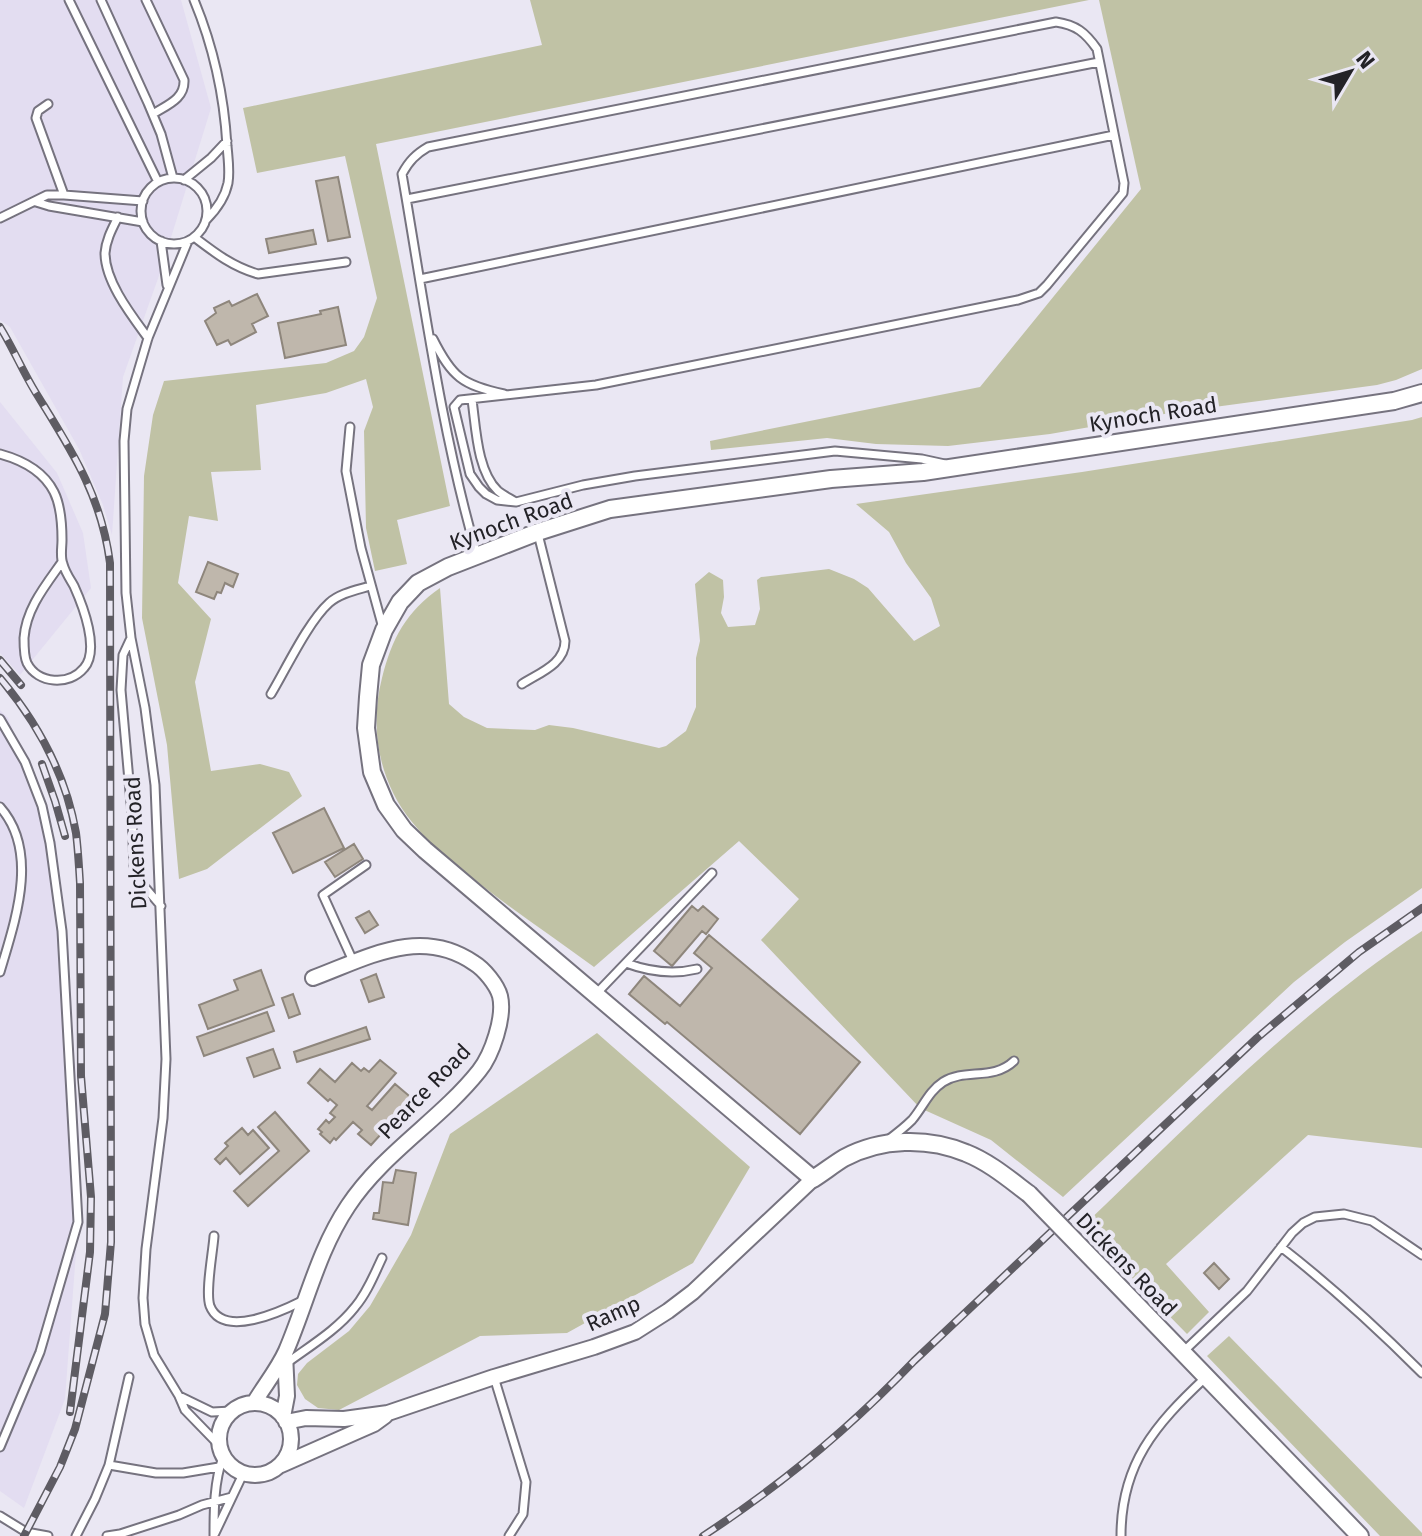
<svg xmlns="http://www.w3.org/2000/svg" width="1422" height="1536" viewBox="0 0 1422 1536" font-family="'Fira Sans',sans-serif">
<rect width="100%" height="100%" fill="#eae7f3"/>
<path fill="#e3ddf1" d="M0,0h181l30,108 -50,162 -38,107 -11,158 -9,-30 -24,-56 -69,-122 -10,-7z
M0,402l57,71 26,60 8,55 -71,87 -20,-22z
M0,710l8,8 48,124 23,370 -14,187 -41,109 -24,-17z"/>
<path fill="#c0c2a5" d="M530,0h559l-713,144 74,362 -53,14 10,44 -32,7 -9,-43 -2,-97 9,-24 -7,-28 -40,14 -70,12 5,65 -50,2 7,49 -29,-5 -11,67 33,36 -16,63 16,89 49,-7 29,8 13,24 -95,73 -28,10 -12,-134 -25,-127 2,-142 9,-61 11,-34 162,-18 28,-12 10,-14 13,-39 -32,-142 -88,17 -14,-65 299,-63z
M1099,0h323v369l-26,11 -19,5 -207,28 -120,21 -102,12 -72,-2 -49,-6 -116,12 -1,-9 270,-54 161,-198z
M1422,417v471l-77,54 -51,40 -231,215 -72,-57 -71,-32 -159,-168 38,-41 -60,-58 -145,126c-38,-28 -77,-54 -114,-83 -24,-19 -49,-38 -68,-62 -33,-40 -43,-94 -30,-144 10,-40 24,-66 58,-90l9,116 15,13 23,11 48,2 14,-5 24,3 86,20 7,-2 20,-15 10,-24v-49l4,-17 -5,-57 14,-12 14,8 1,17 -3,16 7,14 27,-2 5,-16 -3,-29 4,-3 68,-8 25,10 14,9 46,53 26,-15 -9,-28 -25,-35 -17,-31 -33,-28 226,-32 330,-52z
M1422,931v217l-114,-13 -142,129 43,48 -22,22 -105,-107c109,-104 214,-213 340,-296z
M597,1033l153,134 -57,96 -126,70 -87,3 -141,74 -21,-2 -13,-9 -8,-14 1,-11 9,-11 42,-32 21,-25 41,-71 39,-101z
M1229,1336l193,197v3h-42l-173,-180z"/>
<path fill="#bfb7ac" stroke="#8e867c" stroke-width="2" d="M338,177l12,60 -22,4 -12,-60z
M313,230l3,14 -47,9 -3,-14z
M257,294l11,22 -16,8 4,8 -25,13 -3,-5 -11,5 -12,-24 11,-8 -2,-5 15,-7 3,5z
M338,307l8,38 -61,13 -7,-35 43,-9 -1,-3z
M208,562l30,12 -5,13 -8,-4 -4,10 -4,-1 -3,7 -18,-7z
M324,808l20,40 -51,25 -20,-40z
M354,844l9,15 -28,18 -10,-15z
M692,906l6,5 5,-5 15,13 -12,15 -4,-3 -30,35 -18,-15z
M369,911l9,14 -13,8 -9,-15z
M709,935l151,127 -60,72 -133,-112 -2,2 -36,-30 15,-18 36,30 32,-38 -18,-15z
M261,970l13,35 -66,24 -9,-24 39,-15 -4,-10z
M376,974l8,23 -15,5 -8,-22z
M293,994l7,20 -11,4 -7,-20z
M267,1012l7,19 -70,25 -7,-19z
M366,1027l4,12 -73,23 -3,-10z
M273,1049l7,19 -26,9 -7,-19z
M380,1060l16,13 -29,33 5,4 23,-26 19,16 -31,35 -2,-1 -10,11 -13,-11 4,-4 -9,-8 -17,18 -2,-2 -4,5 -10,-9 2,-2 -4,-3 8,-9 3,3 6,-6 -5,-4 7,-8 -7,-6 -2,2 -20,-18 12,-14 15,13 17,-19 9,8 3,-3 5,4z
M275,1112l34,39 -61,55 -14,-15 45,-40 -21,-24z
M242,1128l6,7 5,-5 16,18 -29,26 -14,-16 -6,6 -5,-5 13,-13 -3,-3z
M396,1170l20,3 -8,52 -35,-6 1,-6h5l4,-31 10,1z
M1214,1263l15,16 -10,10 -15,-16z"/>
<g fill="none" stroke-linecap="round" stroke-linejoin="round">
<defs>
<path id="service" d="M69,0l89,182
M101,0l47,103 13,31 12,44
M146,0l38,80c1,19 -17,25 -31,34
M194,0c20,48 30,94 33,146 1,12 3,25 1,37 -3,15 -12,27 -22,37
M48,104l-10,7 -2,7 28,77
M141 211a33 33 0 1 1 66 0a33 33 0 1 1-66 0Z
M184,180l27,-22 16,-17
M407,199l692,-137
M36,202l13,4 94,16
M118,217c-6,12 -12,23 -13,36 0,29 27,63 43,85
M0,218l47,-23h17l79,6
M194,237c21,16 39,30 64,37l88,-12
M161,241l6,44
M188,241l-40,97 -21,71 -3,32 2,152 5,45 14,70 10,77 11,274 -3,59 -17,131 -3,49 2,26 9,31 25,41 6,14 34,35
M420,279l694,-144
M433,339c19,38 29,46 71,55
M472,400c4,28 5,71 26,91 5,4 11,7 16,10
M350,427l-4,44 15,77 22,80
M0,454c22,6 43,16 54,38 7,14 8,32 8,48 0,8 -2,17 1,24 2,8 7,15 11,22 9,20 26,64 10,82 -15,18 -46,16 -57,-5 -3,-6 -3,-18 -3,-25 2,-29 21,-52 38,-76
M477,555c-36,-124 -53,-254 -75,-381 7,-13 14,-20 26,-27l628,-125c20,3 29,10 41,27l27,134 -1,10 -9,11 -67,81 -8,8 -21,7 -422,85 -136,15 -6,7 16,67 9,13 7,7 11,6 19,2 67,-17 52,-9 200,-25 87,8 23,5
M130,640l-7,15 -2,35 11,125 2,51 3,12 24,28
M522,684c17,-11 43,-20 43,-43l-27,-107
M271,694c15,-25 37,-72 58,-91 11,-10 28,-13 41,-17
M0,719l25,43 17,44 8,37 12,88 16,291 -38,130 -40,95
M0,807c40,45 15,114 0,165
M353,961l-30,-66 43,-30
M626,963c24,9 46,12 71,6
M596,994l116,-121
M888,1140c8,-6 17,-13 24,-20 11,-13 17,-29 31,-38 22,-14 50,-1 71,-21
M214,1236c-1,16 -9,56 -4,70 13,33 72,5 92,-5
M1281,1247c50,39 96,81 141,126
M1184,1351l63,-60 45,-58 11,-10 12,-6 29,-3 28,7 50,34
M287,1363c23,-17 50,-33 68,-56 12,-14 19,-32 27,-49
M494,1377l32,105 -3,32 -14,22
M179,1396l33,16 20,-1
M109,1465l47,8h27l36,-6
M0,1516l26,16 22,4
M215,1533l28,-59
M76,1536l19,-37 14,-34 20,-88
M107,1536l13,-2 59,-19 23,-10 30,-8
M214,1536c0,-27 0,-54 9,-79
M1121,1536c0,-72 34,-111 84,-158"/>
<path id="minor" d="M219 1439a36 36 0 1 1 72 0a36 36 0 1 1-72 0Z
M254,1403c10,-17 24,-34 32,-52 21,-49 32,-100 62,-145 35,-53 92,-86 131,-135 13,-16 26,-54 21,-75 -3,-11 -16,-27 -26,-33 -54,-37 -107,-5 -161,15
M283,1417l4,-21 -2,-42
M286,1422l20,-4 38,1 44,-6 106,-36 100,-30 41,-15 33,-21 25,-19 120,-113
M281,1465l77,-34 16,-7 11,-8"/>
<path id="tertiary" d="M1029,1194c-20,-15 -40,-32 -63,-41 -38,-16 -85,-15 -122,5 -10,6 -20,14 -31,21l-388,-329 -21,-20 -18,-25 -14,-33 -6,-44 2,-31 3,-32 13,-35 16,-28 18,-19 30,-16 90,-35 72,-23 221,-30 92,-7 471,-71 28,-8
M1105,1272l255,264"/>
</defs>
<use href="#service" stroke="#76737f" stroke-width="11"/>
<use href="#minor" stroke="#76737f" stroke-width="18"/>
<use href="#tertiary" stroke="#76737f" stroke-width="20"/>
<use href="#service" stroke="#fff" stroke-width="7"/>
<use href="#minor" stroke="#fff" stroke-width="14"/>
<use href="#tertiary" stroke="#fff" stroke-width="16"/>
<defs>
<path id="rail" d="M0,327c13,21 23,45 36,66 35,57 65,101 74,170l1,679 -6,72 -30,115 -15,38 -36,69
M0,660l21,25
M0,678c37,44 66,97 76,155 2,16 3,33 4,50l1,193 10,121 -1,55 -20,160
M42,764l13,37 10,35
M703,1536c77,-50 148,-109 211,-175l343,-323 102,-86 63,-44"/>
</defs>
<use href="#rail" stroke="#5e5c63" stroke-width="8"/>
<use href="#rail" stroke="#eae7f3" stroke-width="5" stroke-dasharray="15" stroke-linecap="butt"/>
<defs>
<path id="tertiary-bridge" d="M1029,1194l76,78"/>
</defs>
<use href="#tertiary-bridge" stroke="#76737f" stroke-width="20" stroke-linecap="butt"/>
<use href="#tertiary-bridge" stroke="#fff" stroke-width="16"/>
</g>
<g text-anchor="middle" stroke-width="8" stroke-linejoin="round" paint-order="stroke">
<g font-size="22" fill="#232227" stroke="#eae7f3">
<text transform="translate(1153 414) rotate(-9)" y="8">Kynoch Road</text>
<text transform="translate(511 521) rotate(-20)" y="8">Kynoch Road</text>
<text transform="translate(135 843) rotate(-93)" y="8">Dickens Road</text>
<text transform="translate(424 1091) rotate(-46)" y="8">Pearce Road</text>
<text transform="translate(1127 1264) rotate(46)" y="8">Dickens Road</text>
<text transform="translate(613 1313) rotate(-24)" y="8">Ramp</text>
</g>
</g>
<g transform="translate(1350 72) rotate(52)" stroke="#eae7f3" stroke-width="6" paint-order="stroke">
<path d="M0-6L14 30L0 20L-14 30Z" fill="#232227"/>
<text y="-12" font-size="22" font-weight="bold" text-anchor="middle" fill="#232227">N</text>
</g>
</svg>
